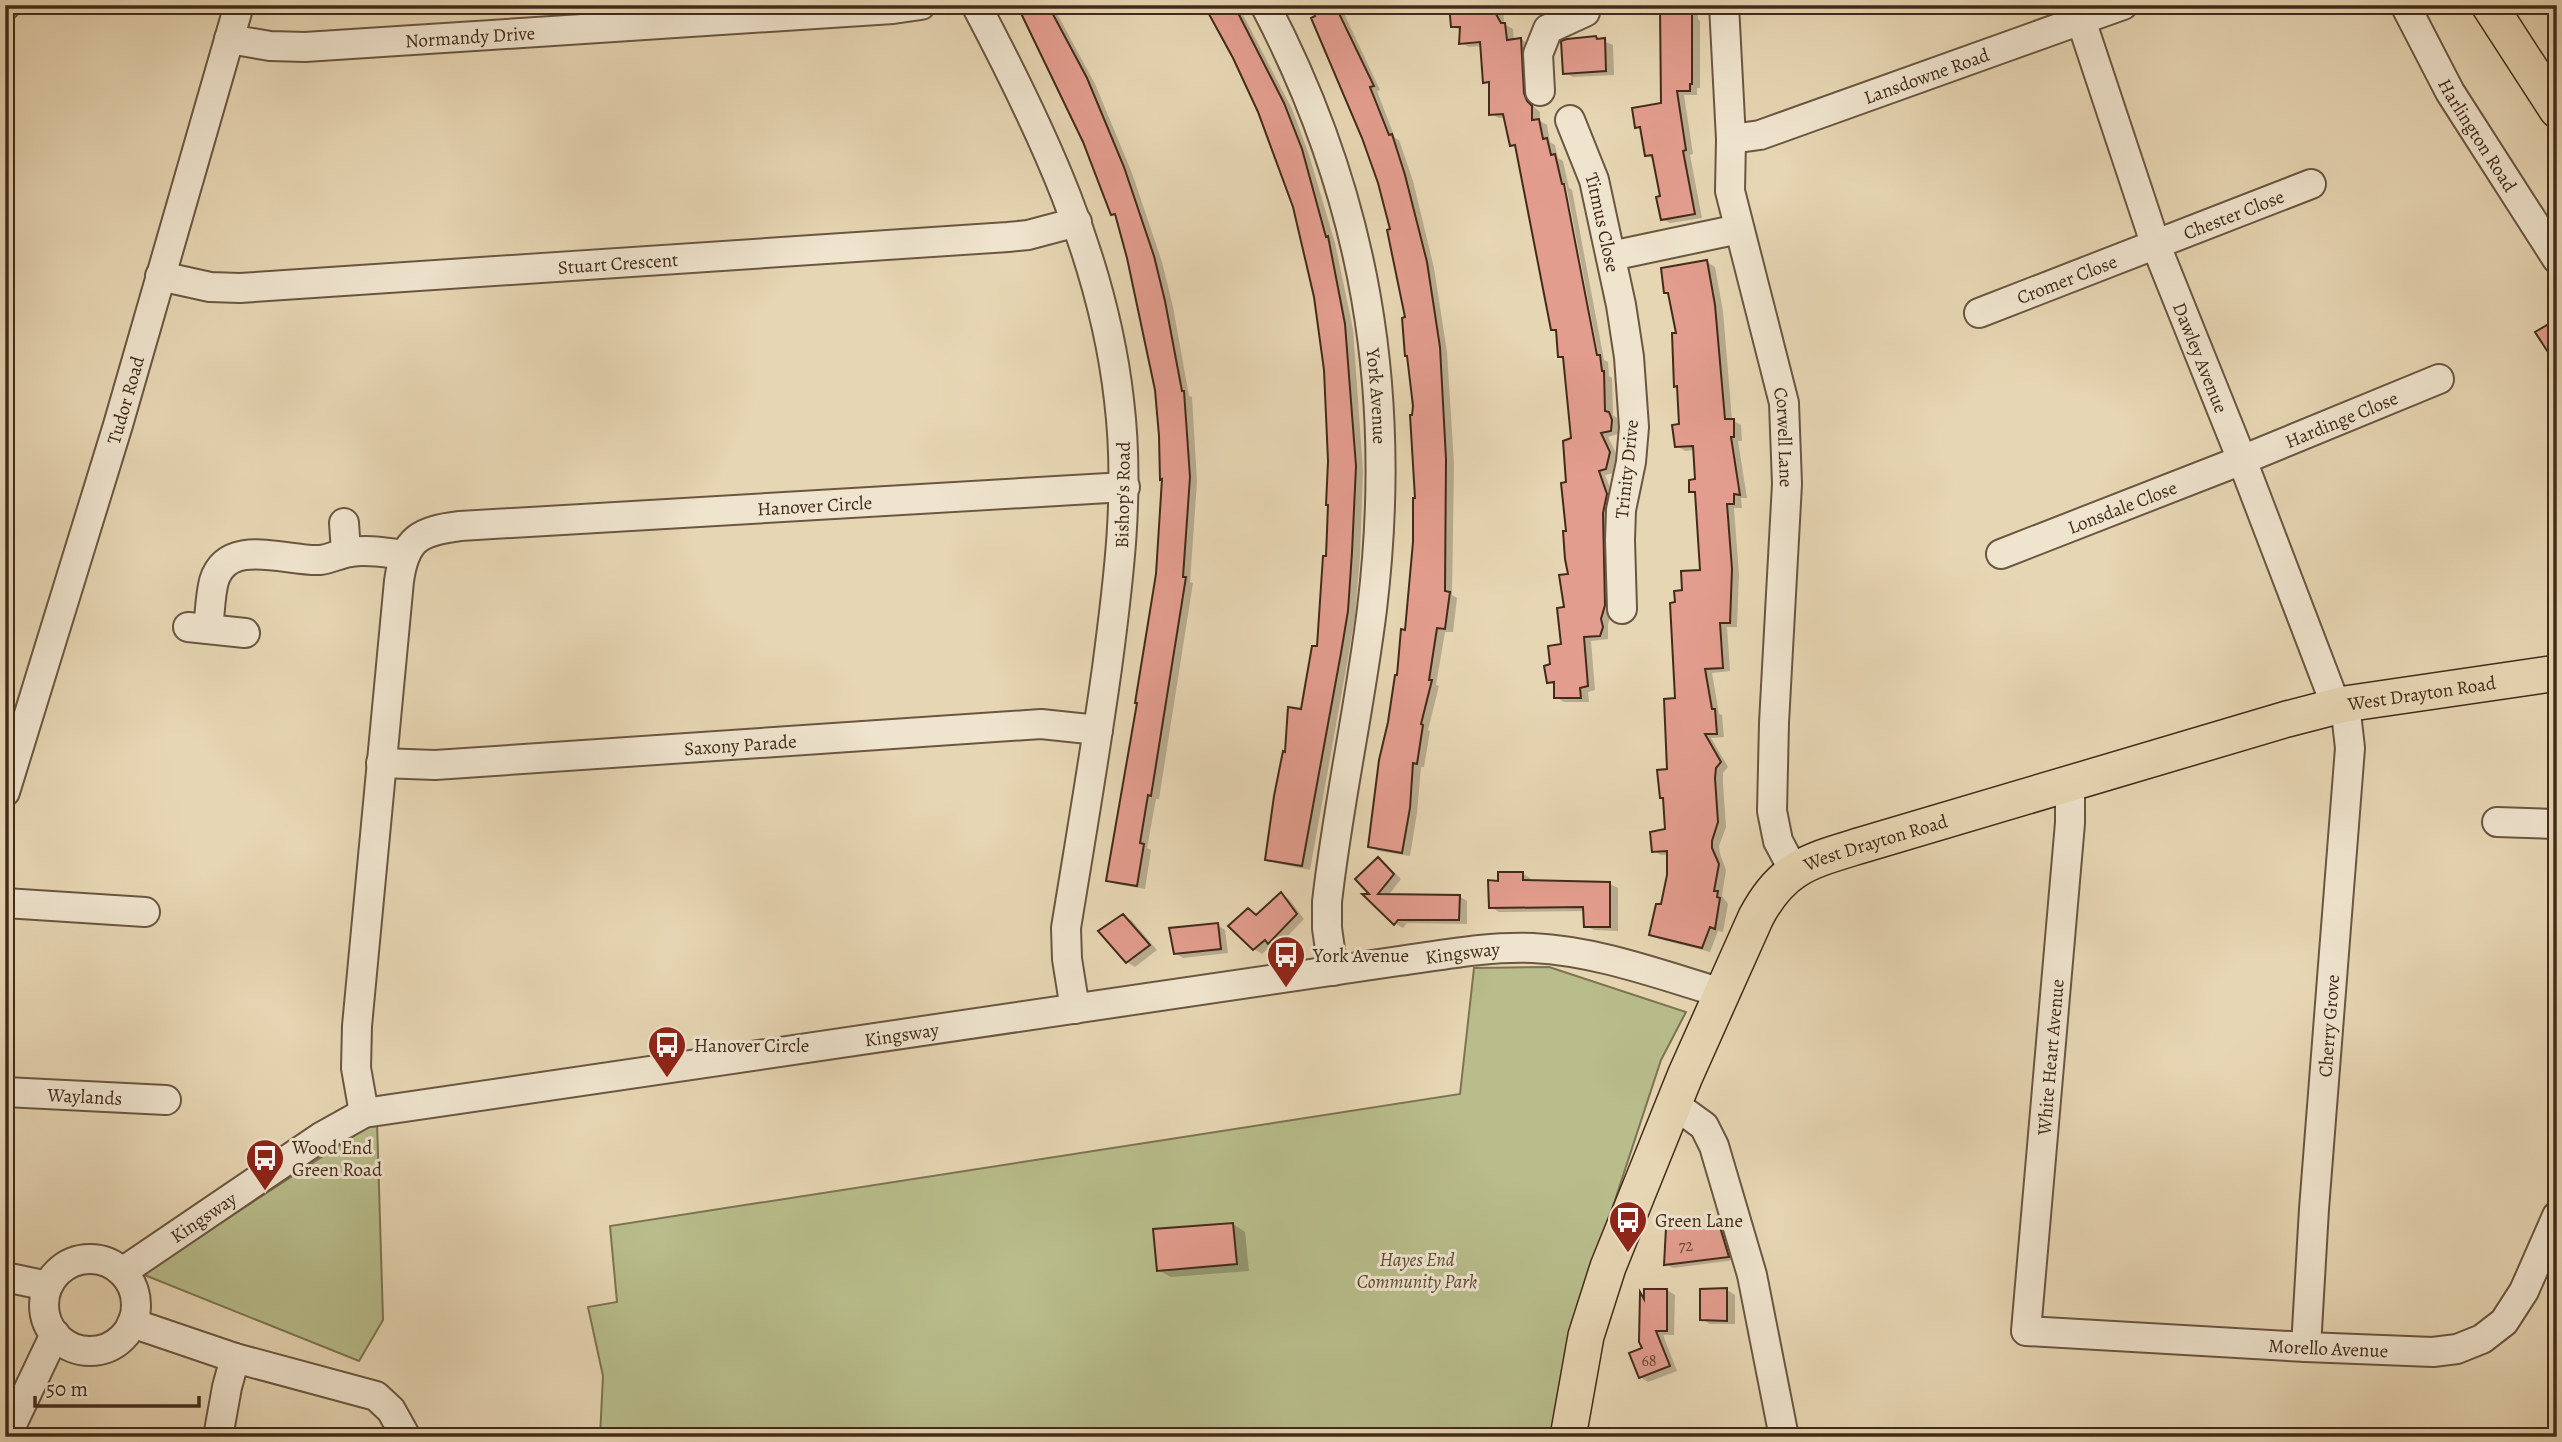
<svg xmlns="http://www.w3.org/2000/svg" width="2562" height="1442" viewBox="0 0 2562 1442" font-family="Alegreya,serif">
<rect width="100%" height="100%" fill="#e7d6b3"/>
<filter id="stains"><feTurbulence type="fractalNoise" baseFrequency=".00286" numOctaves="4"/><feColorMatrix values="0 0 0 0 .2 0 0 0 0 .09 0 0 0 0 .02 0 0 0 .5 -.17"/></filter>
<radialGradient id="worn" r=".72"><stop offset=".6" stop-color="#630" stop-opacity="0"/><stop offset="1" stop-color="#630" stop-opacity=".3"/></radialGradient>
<path fill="#b8bd8b" stroke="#7d7453" stroke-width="2" d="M1549,967l137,45 -25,48 -84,256 -20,121h-957l3,-61 -15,-69 29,-5 -7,-76 850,-132 14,-126z
M377,1121l6,199 -24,41 -217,-87z"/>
<path fill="#0003" fill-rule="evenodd" d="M1022,5h27l5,3 41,76 37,89 30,89 11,45 16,89 3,1 5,85 -7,100 3,1 -34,216h-3l-9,49 4,2 -6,39 -29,-5 -8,-4 31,-177 19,-129 5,-94 -6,-90 -39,-173 -5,-3 -28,-73z
M1205,5h33l54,104 17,46 26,88 18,86 10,142 -3,86 -5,59 -7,42 -38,212 -35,-7 -8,-4 19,-105 17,-43 16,-63 9,-90 1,-97 -4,-91 -10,-73 -21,-90 -18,-56 -42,-94z
M1310,5h30l40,85 -3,1 18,47 4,2 14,41 21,87 13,84 7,112 -2,131 5,3 -4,34h-8l-9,53 3,1 -11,44 2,1 -6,36h-3l-4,46 -7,43 -32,-5 -8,-5 36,-214 11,-133 -10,-180 -15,-88 -12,-48 -63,-166z
M1451,5h52l1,19 9,5 1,11 7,-1 8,5 2,54 3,9 6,5v9l7,4 3,17 5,3 3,13 5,3 6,27 3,2 32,170 4,2 1,14 3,2 1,37 4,3 2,8 -1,8 -10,3 10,20 -4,16 -9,2 10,25 -2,110 -5,14v15l-17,2 4,49 -7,2 1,10h-25l-8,-5v-11l-7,-4 3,-17 11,-19 7,-70 -2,-92 5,-45 -8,-80 -5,-3 -2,-24 -5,-3 -36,-181 -5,-3 -7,-27h-6l-8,-4v-29l-6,-3 -3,-36 -13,1 -8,-4v-12l-8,-5zM1563,184h3l34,179 -3,1z
M1665,5h33v14l2,2v67h-3v7h-13l9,59 -3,1 12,63 -32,5 -8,-4v-22l-7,-37 -9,-5 -4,-25 -5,-3 26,-22z
M1596,38l17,7 1,30 -41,2 -8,-4z
M1707,262l8,5 8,44 9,109 9,5 1,16h-4l9,57h-6l1,10h-8l5,66 -2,53h-10l3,44 -18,2 7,41 3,1 2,22 -13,1 17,29 -5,6v10l3,44 -7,19 1,8 6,16 -4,26 6,8 -5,28 -5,-1 -8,21 -51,-13 -8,-5 11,-28 7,-31v-20h-8l-7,-4 13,-20 2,-60 8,-72v-96l7,-12 18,-19 -5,-78 -6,-3 5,-10 -1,-31 -10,1 -8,-5 4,-20 -3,-39 -2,-1 2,-51 -8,-40 -4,-3z
M1378,859l8,5 15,15 -13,17h71l8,5v23l-60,-1 -4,5 -8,-5 -22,-27z
M1522,873l8,5v4l80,2 8,4v43l-24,-1 -8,-4 -1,-15 -86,1 -8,-5 8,-24z
M1281,894l8,5 15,20 -27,28 -4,-3 -11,10 -8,-5 -6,-39 9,6z
M1123,916l8,4 26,30 -22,17 -8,-5z
M1217,925l8,5 3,23 -45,5 -8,-5z
M1233,1224l12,8 4,39 -78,6 -13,-7z
M1720,1229l7,4 8,27 -62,8 -7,-4z
M1667,1290l8,5 -1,40h-11l14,36 -29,11 -8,-5 4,-28 -3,-7 1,-47 3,2z
M1727,1290l8,5v29h-25l-8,-5z"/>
<path fill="#e39d8e" stroke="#422b1b" stroke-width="2" d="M1017,5h31l39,73 37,89 30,89 11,45 17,90h2l6,86 -7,100h3l-35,219 -3,-1 -8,48 4,1 -7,42 -31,-5 31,-178h-2l21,-129 6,-95 -2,1 -1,-44 -4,-46 -28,-132 -12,-44 -4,1 -28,-73z
M1204,5h30l50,98 18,46 24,88 2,-1 17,88 11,142 -4,86 -4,59 -7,42 -39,213 -37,-6 9,-64 9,-45 2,1 3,-45 13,2 11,-63h5l6,-90h3l2,-51h-2l2,-44 -4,-91 -10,-73 -21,-90 -35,-95 -25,-54z
M1308,5h27l39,81 -4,1 19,48 3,-1 13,41 22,87 13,85 6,112 -1,132 5,1 -5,37 -8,-1 -8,52h3l-11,44 2,1 -6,39 -4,-1 -3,45 -8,45 -34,-6 11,-87 9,-38 7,-47h2l4,-46 4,1 8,-88v-44h2l-5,-83h2l1,-9 -6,-50h-2l-3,-38 3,-1 -18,-87 3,-1 -12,-46 -16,-45 -51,-120 4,-2z
M1449,5h42l10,18h4l2,17 14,-2 3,55 3,8 5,5v14l7,-1 4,20 4,-1 4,17 4,-1 7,30h2l33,171h3l2,16h2l1,40 4,1 3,8 -1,11 -10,2 9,19 -4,17 -7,2 8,23 -4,19 2,92 -4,14 2,8 -3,9 -16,1 4,49 -8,2 1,10h-27v-16l-7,1 -3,-17 6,-2 -2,-18 13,-2 -4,-36 7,-1 -5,-32 9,-1 -3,-15 -2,-28h3l-5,-48 5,-1 -3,-41 8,-3 -8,-81h-5l-2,-27h-5l-36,-185 -5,1 -7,-32 -14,1v-33l-6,1 -3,-41 -21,2 1,-17h-9z
M1660,7h31l-1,7h2v70h-2v7h-13l9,59 -3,1 12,63 -34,6 -5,-23 4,-1 -8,-41 -7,1 -5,-29 -5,1 -3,-20 29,-5z
M1596,36l1,3 8,-1 1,33 -43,3 -2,-33 6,-2z
M1707,260l8,45 10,114h9v18h-3l9,58 -6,-1v10h-7l5,65 -2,54h-10l3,45 -18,1 7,40h3l2,25h-12l16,28 -5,6 -1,10 3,44 -6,19v7l7,16 -5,27h4l-1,6 3,1 -5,31 -5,-2 -8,21 -53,-13 7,-31h5l6,-29v-24l-15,1 -2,-20 15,-3 -2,-31h-3l-3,-28 10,-1 -3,-70 11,-1 -5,-95 5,-1 -1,-11 8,-1 -1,-19 19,-1 -5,-78h-6v-12l6,-1 -2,-33 -18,1 -3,-22 7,-1 -2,-38 -3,1 -2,-54h4l-8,-40h-4l-3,-25z
M2557,319v47l-22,-34z
M1378,857l16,17 -16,20 82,1 -1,25h-61l-4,5 -32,-31h7l-14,-15z
M1498,872h25v8l87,2v45h-26l-1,-20 -94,1 -1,-28 10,1z
M1281,892l16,22 -29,30 -3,-4 -12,10 -25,-24 20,-18 8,7z
M1123,914l27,31 -24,18 -28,-32z
M1218,923l3,26 -47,5 -5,-26z
M1233,1223l4,41 -80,7 -4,-42z
M1677,1224l43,3 9,30 -65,8 2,-37h10z
M1727,1288v33l-27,-1v-31z
M1644,1289h23v42h-11l14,35 -31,12 -10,-25 13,-5 -3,-6 1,-50 4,7z"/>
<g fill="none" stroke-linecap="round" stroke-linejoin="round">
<defs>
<g id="minor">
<path d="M976,5c66,125 127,253 143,395 11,90 0,178 -12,268 -12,87 -27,174 -41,260l1,31 8,50"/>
<path id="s1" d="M1265,5c101,193 133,388 107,604 -12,98 -34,195 -45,293v26l6,43"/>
<path id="s2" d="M1724,5l7,134 -1,52 54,212 3,81 -13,239 -2,88 6,30 16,30"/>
<path id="s3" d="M2076,5l79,238 87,217 94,246"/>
<path id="s4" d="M2405,5l45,87 107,167"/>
<path d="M5,6l1,-1"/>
<path id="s5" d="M229,39l41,7 35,1 588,-38 28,-4"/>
<path d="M1540,91l-2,-37 10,-25 37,-17v-7"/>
<path id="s6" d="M1570,120l24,60 27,125 8,52 5,70 -3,35 -10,48 -1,30 2,69"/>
<path id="s7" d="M1731,139l29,-4 363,-130"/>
<path d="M1611,256l128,-27"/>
<path id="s8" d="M160,276l50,11 30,1 768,-51 20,-2 49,-13"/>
<path id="s9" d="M1979,313l332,-129"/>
<path d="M344,523l2,29"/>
<path id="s10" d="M2001,554l241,-94 197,-81"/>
<path d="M188,627l57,6"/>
<path d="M208,629c2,-15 2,-33 6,-48 14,-45 73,-19 106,-21 11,-1 20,-7 31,-8 18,-3 36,1 54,3"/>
<path id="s11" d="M381,763l54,2 606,-41 57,6"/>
<path id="s12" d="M2067,784l3,14v25l-44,508 280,16 127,5 24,-3 25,-10 22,-17 20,-31 33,-75"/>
<path id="s13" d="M5,792l113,-367 121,-420"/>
<path d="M2497,822l60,2"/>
<path d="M5,903l140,9"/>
<path id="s14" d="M5,1092l161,8"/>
<path d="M1672,1108l14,5 18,13 10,20 38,129 32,162"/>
<path id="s15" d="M364,1113l-8,-45 1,-42 42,-445c6,-43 21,-50 61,-55l665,-39"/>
<circle cx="90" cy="1305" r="46"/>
<path id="s16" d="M122,1272l199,-135 43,-24 1035,-152c44,-6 90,-15 134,-13 64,3 128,27 189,45"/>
<path d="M5,1277l43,9"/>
<path d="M132,1323l103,35 141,38 15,14 15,27"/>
<path id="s17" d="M2306,1347l8,-138 36,-461 -5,-44"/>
<path d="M6,1437l49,-103"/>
<path d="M218,1437l9,-50 8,-29"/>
</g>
<g id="major">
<path d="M2489,5l68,105"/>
<path id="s18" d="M1568,1437l18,-101 22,-69 77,-191 71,-159c27,-51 54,-56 106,-72l425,-126 58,-15 212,-31"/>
</g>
</defs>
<use href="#minor" stroke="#6b5641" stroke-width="32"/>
<use href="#major" stroke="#422b1b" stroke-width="38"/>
<use href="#minor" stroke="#efe4ce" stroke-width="28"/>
<use href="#major" stroke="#e7d6b3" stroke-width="35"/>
</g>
<defs>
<symbol id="bus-pin" viewBox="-11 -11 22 30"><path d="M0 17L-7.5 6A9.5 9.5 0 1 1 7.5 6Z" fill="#8f2418" stroke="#efe4ce"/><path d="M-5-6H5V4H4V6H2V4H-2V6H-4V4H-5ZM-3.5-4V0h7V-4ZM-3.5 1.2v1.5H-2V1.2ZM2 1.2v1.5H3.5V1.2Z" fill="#fff"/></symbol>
</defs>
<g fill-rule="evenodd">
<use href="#bus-pin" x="1264" y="933" width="44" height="60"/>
<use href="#bus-pin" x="645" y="1023" width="44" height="60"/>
<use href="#bus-pin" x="243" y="1136" width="44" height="60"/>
<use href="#bus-pin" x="1606" y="1198" width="44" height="60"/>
</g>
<g text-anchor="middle" stroke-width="6" stroke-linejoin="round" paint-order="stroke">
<g font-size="16" fill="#6a4838">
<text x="1686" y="1251">72</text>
<text x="1649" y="1366">68</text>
</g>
<g font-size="19" fill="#422b1b" stroke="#efe4ce">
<text dy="7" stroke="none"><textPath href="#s5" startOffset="242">Normandy Drive</textPath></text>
<text dy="7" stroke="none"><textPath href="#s7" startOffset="206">Lansdowne Road</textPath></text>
<text dy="7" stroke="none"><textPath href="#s4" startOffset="149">Harlington Road</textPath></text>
<text dy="7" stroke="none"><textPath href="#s9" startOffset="273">Chester Close</textPath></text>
<text dy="7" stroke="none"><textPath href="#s6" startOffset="108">Titmus Close</textPath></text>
<text dy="7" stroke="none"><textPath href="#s8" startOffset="460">Stuart Crescent</textPath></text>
<text dy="7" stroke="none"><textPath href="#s9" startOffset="94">Cromer Close</textPath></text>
<text dy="7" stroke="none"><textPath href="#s3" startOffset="374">Dawley Avenue</textPath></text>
<text dy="7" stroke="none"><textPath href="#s1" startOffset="410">York Avenue</textPath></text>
<text dy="7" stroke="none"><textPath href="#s13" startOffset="410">Tudor Road</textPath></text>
<text dy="7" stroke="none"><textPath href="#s10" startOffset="366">Hardinge Close</textPath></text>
<text dy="7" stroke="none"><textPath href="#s2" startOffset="439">Corwell Lane</textPath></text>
<text transform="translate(1626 469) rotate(-84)" y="7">Trinity Drive</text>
<text transform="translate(1122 495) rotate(-89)" y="7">Bishop's Road</text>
<text dy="7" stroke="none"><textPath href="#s15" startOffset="982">Hanover Circle</textPath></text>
<text dy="7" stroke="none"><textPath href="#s10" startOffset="130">Lonsdale Close</textPath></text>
<text dy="7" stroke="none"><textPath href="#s18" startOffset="1269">West Drayton Road</textPath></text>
<text dy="7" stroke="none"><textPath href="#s11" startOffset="360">Saxony Parade</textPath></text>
<text dy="7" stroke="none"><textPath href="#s18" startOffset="702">West Drayton Road</textPath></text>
<text dy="7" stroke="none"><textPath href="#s16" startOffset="1400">Kingsway</textPath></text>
<text dy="7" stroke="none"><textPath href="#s17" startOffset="322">Cherry Grove</textPath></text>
<text dy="7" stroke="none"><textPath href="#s16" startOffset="833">Kingsway</textPath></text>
<text transform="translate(2050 1057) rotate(-85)" y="7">White Heart Avenue</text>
<text dy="7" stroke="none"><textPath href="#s14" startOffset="80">Waylands</textPath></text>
<text dy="7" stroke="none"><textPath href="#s16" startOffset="98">Kingsway</textPath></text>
<text dy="7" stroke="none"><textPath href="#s12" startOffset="852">Morello Avenue</textPath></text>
</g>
<g font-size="19" fill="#422b1b" stroke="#efe4ce" text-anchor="start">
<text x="1313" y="962">York Avenue</text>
<text x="694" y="1052">Hanover Circle</text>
<text x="292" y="1154">Wood End<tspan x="292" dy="22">Green Road</tspan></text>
<text x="1655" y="1227">Green Lane</text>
</g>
<g font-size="19" font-style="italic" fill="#5a4831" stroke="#efe4ce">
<text x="1417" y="1266">Hayes End<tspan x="1417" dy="22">Community Park</tspan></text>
</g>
</g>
<rect width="2562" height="1442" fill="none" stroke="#e7d6b3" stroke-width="28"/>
<rect x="7" y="7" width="2548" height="1428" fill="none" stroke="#422b1b" stroke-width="3.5"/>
<rect x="14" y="14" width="2534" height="1414" fill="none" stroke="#422b1b" stroke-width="2"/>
<path d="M35 1396v10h164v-10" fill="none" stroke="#422b1b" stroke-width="3.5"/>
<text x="46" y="1396" font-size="21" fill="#422b1b" stroke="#efe4ce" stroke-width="5" paint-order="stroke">50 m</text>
<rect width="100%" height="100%" filter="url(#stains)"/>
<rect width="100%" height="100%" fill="url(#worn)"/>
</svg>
